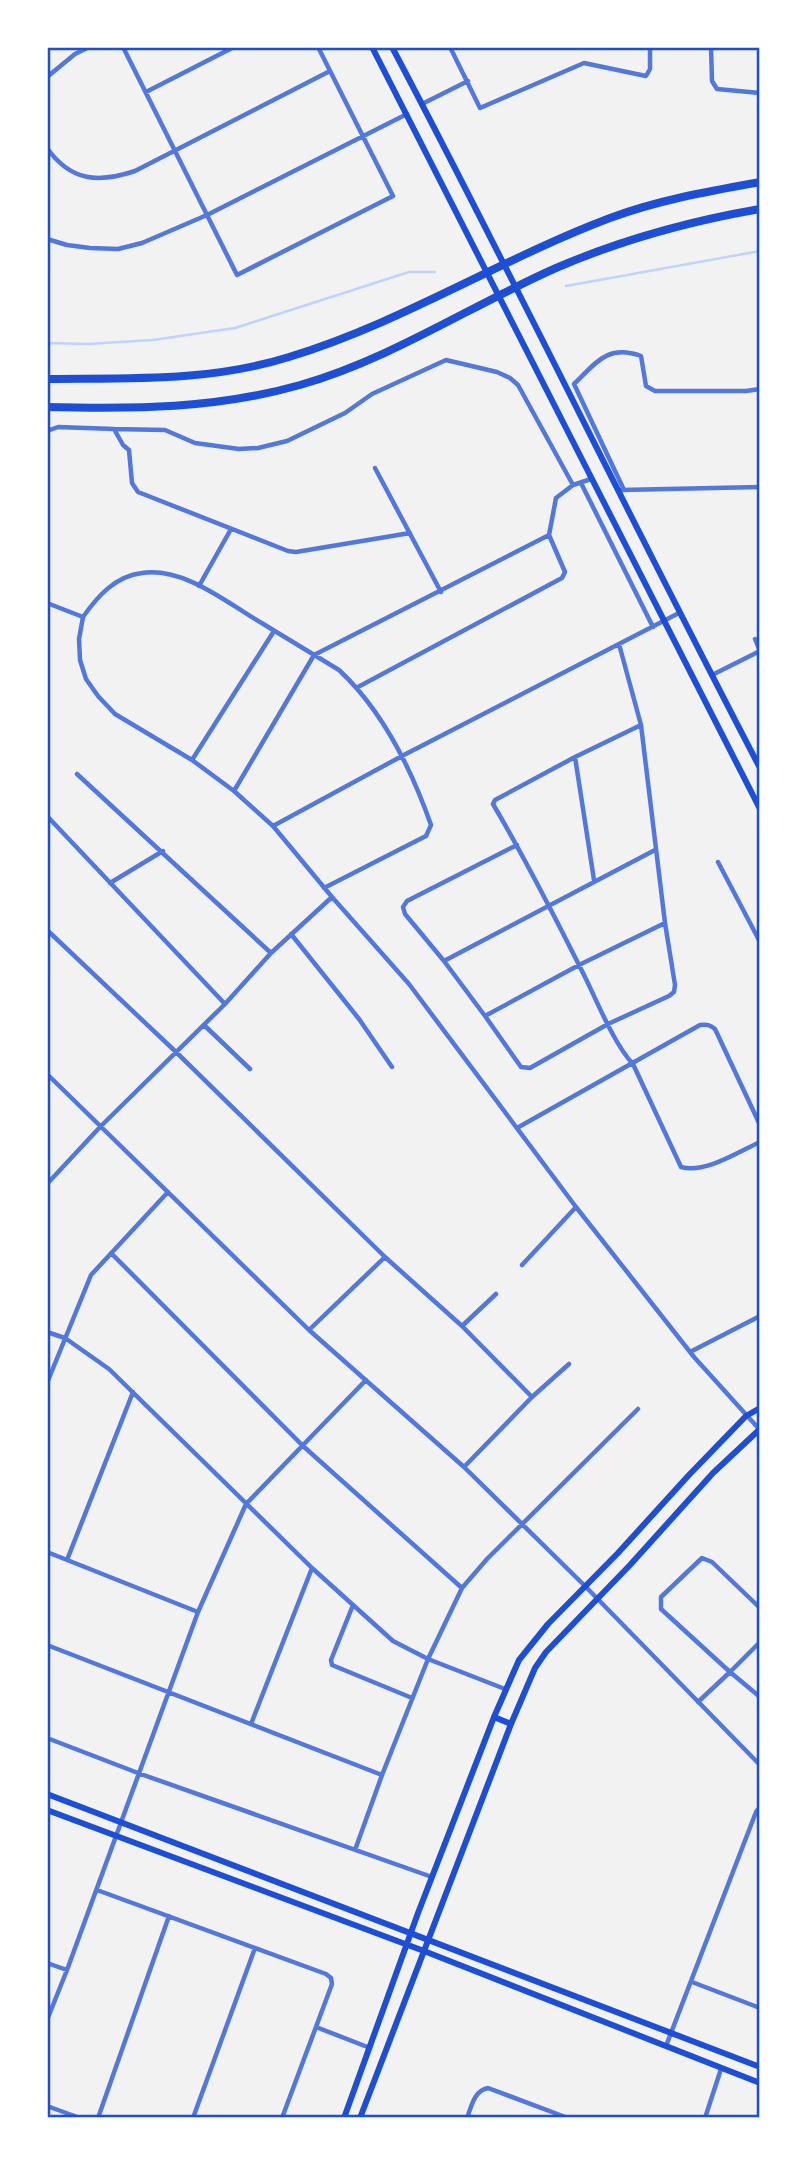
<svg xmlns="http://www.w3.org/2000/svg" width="807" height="2165" viewBox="0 0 807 2165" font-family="'Public Sans',sans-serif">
<rect width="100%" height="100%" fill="#f2f2f2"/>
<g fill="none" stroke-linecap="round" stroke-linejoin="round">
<path stroke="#bfd3fe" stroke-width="2.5" d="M566,286l194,-35
M47,343l40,1 66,-4 82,-12 174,-56h26"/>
<path stroke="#5277de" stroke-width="4.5" d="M123,47l114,228 156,-79 -75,-149
M450,47l30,61 104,-45 62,13 4,-7v-22
M711,47l1,34 5,8 43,4
M47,77l28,-23 14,-7
M146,92l88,-45
M422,104l46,-23
M47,148c24,34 52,35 88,23l195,-100
M47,239l20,6 23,3 28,1 24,-6 65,-28 200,-101
M114,429l51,1 30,13 44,6 19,-1 29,-7 58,-28 27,-19 74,-34 51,12 13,6 8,7 55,100
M47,431l11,-4 56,2 9,16 6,5 3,33 6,9 150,59 8,1 114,-19
M375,468l66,124
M581,483l72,144
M621,490l139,-3
M624,490l-50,-106c22,-21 33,-40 67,-28l5,30 9,5h91l14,-2
M199,586l32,-57
M47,603l36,14c14,-20 32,-41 59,-44 42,-6 84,29 118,49 26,16 53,32 79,48 44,41 72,98 92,155l-5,11 -102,52
M83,617l-4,22 1,21 6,19 12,17 17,18 77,46 42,31 39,35 59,71 77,87 167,223 118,150 66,73
M755,639l5,12
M619,644l22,81 24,198 10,62 -1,7 -5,4 -61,28 -78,44 -9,-1 -36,-51 94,-51 86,-42
M712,675l48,-24
M358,687l204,-109 3,-6 -16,-37 7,-37 17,-13 18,-6
M641,725l-66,32 -80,43 -2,4c33,56 62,113 91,171 13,26 30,69 49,89l48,103c24,7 57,-15 79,-25
M575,757l19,123
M192,760l82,-129
M77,774l194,179
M234,791l80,-136 235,-120
M47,816l178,188
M273,826l129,-70 277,-143
M718,862l42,80
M110,883l53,-32
M47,930l129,122 209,205 77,69 70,71
M291,934l68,85 33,48
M444,961l211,-111
M485,1016l-41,-55 -39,-47 -2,-7 4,-6 110,-56
M204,1025l46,44
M47,1074l262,256 155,137 121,119 175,179
M517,1128l183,-103c7,-1 10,0 15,4l45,96
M47,1184l53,-57 125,-123 46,-51 61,-56
M111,1253l192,193 159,142
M522,1265l54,-58
M462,1326l34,-32
M309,1330l76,-73
M47,1332l18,6 44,31 203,199 81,73 35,18 77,30
M690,1352l70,-36
M47,1383l44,-108 77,-83
M464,1467l68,-70 37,-33
M47,1552l151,60
M67,1560l66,-168
M353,1605l-22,55 1,5 80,33
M760,1642l-30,30 30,25
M47,1645l335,130 46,-116 34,-71 25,-29 151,-150
M698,1702l32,-30 -69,-63v-12l41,-39 10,4 48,46
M251,1724l61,-156
M47,1738l91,35 294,104
M355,1850l27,-75
M97,1890l229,84 5,4 1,6 -50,134
M47,1963l20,7
M692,1982l68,26
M47,2020l20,-50 131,-358 48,-108 120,-124
M316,2027l54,21
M666,2046l90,-234 4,-5
M47,2106l33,12
M98,2118l71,-202
M193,2118l62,-170
M467,2118c5,-13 7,-27 21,-30l80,30
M705,2118l16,-49"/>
<path stroke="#1d4ed8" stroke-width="6" d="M372,47c131,253 257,509 388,762
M392,47c126,239 243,482 368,721
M494,1717l17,7
M47,1794l713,273
M47,1810l377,141 336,132
M344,2118l74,-205 76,-196 25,-57 29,-36 70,-71 70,-77 58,-60 14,-8
M360,2118l151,-394 24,-56 11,-16 84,-87 83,-92 47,-44"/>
<path stroke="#1d4ed8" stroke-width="8" d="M47,379c83,-1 162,3 242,-22 112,-34 212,-98 321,-139 48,-18 100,-27 150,-36
M47,407c88,2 168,2 253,-22 91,-26 170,-79 256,-117 65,-28 134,-47 204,-59"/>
</g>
<rect width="807" height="2165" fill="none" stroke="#ffffff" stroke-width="98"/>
<rect x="49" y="49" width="709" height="2067" fill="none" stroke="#1d4ed8" stroke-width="2.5"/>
</svg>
